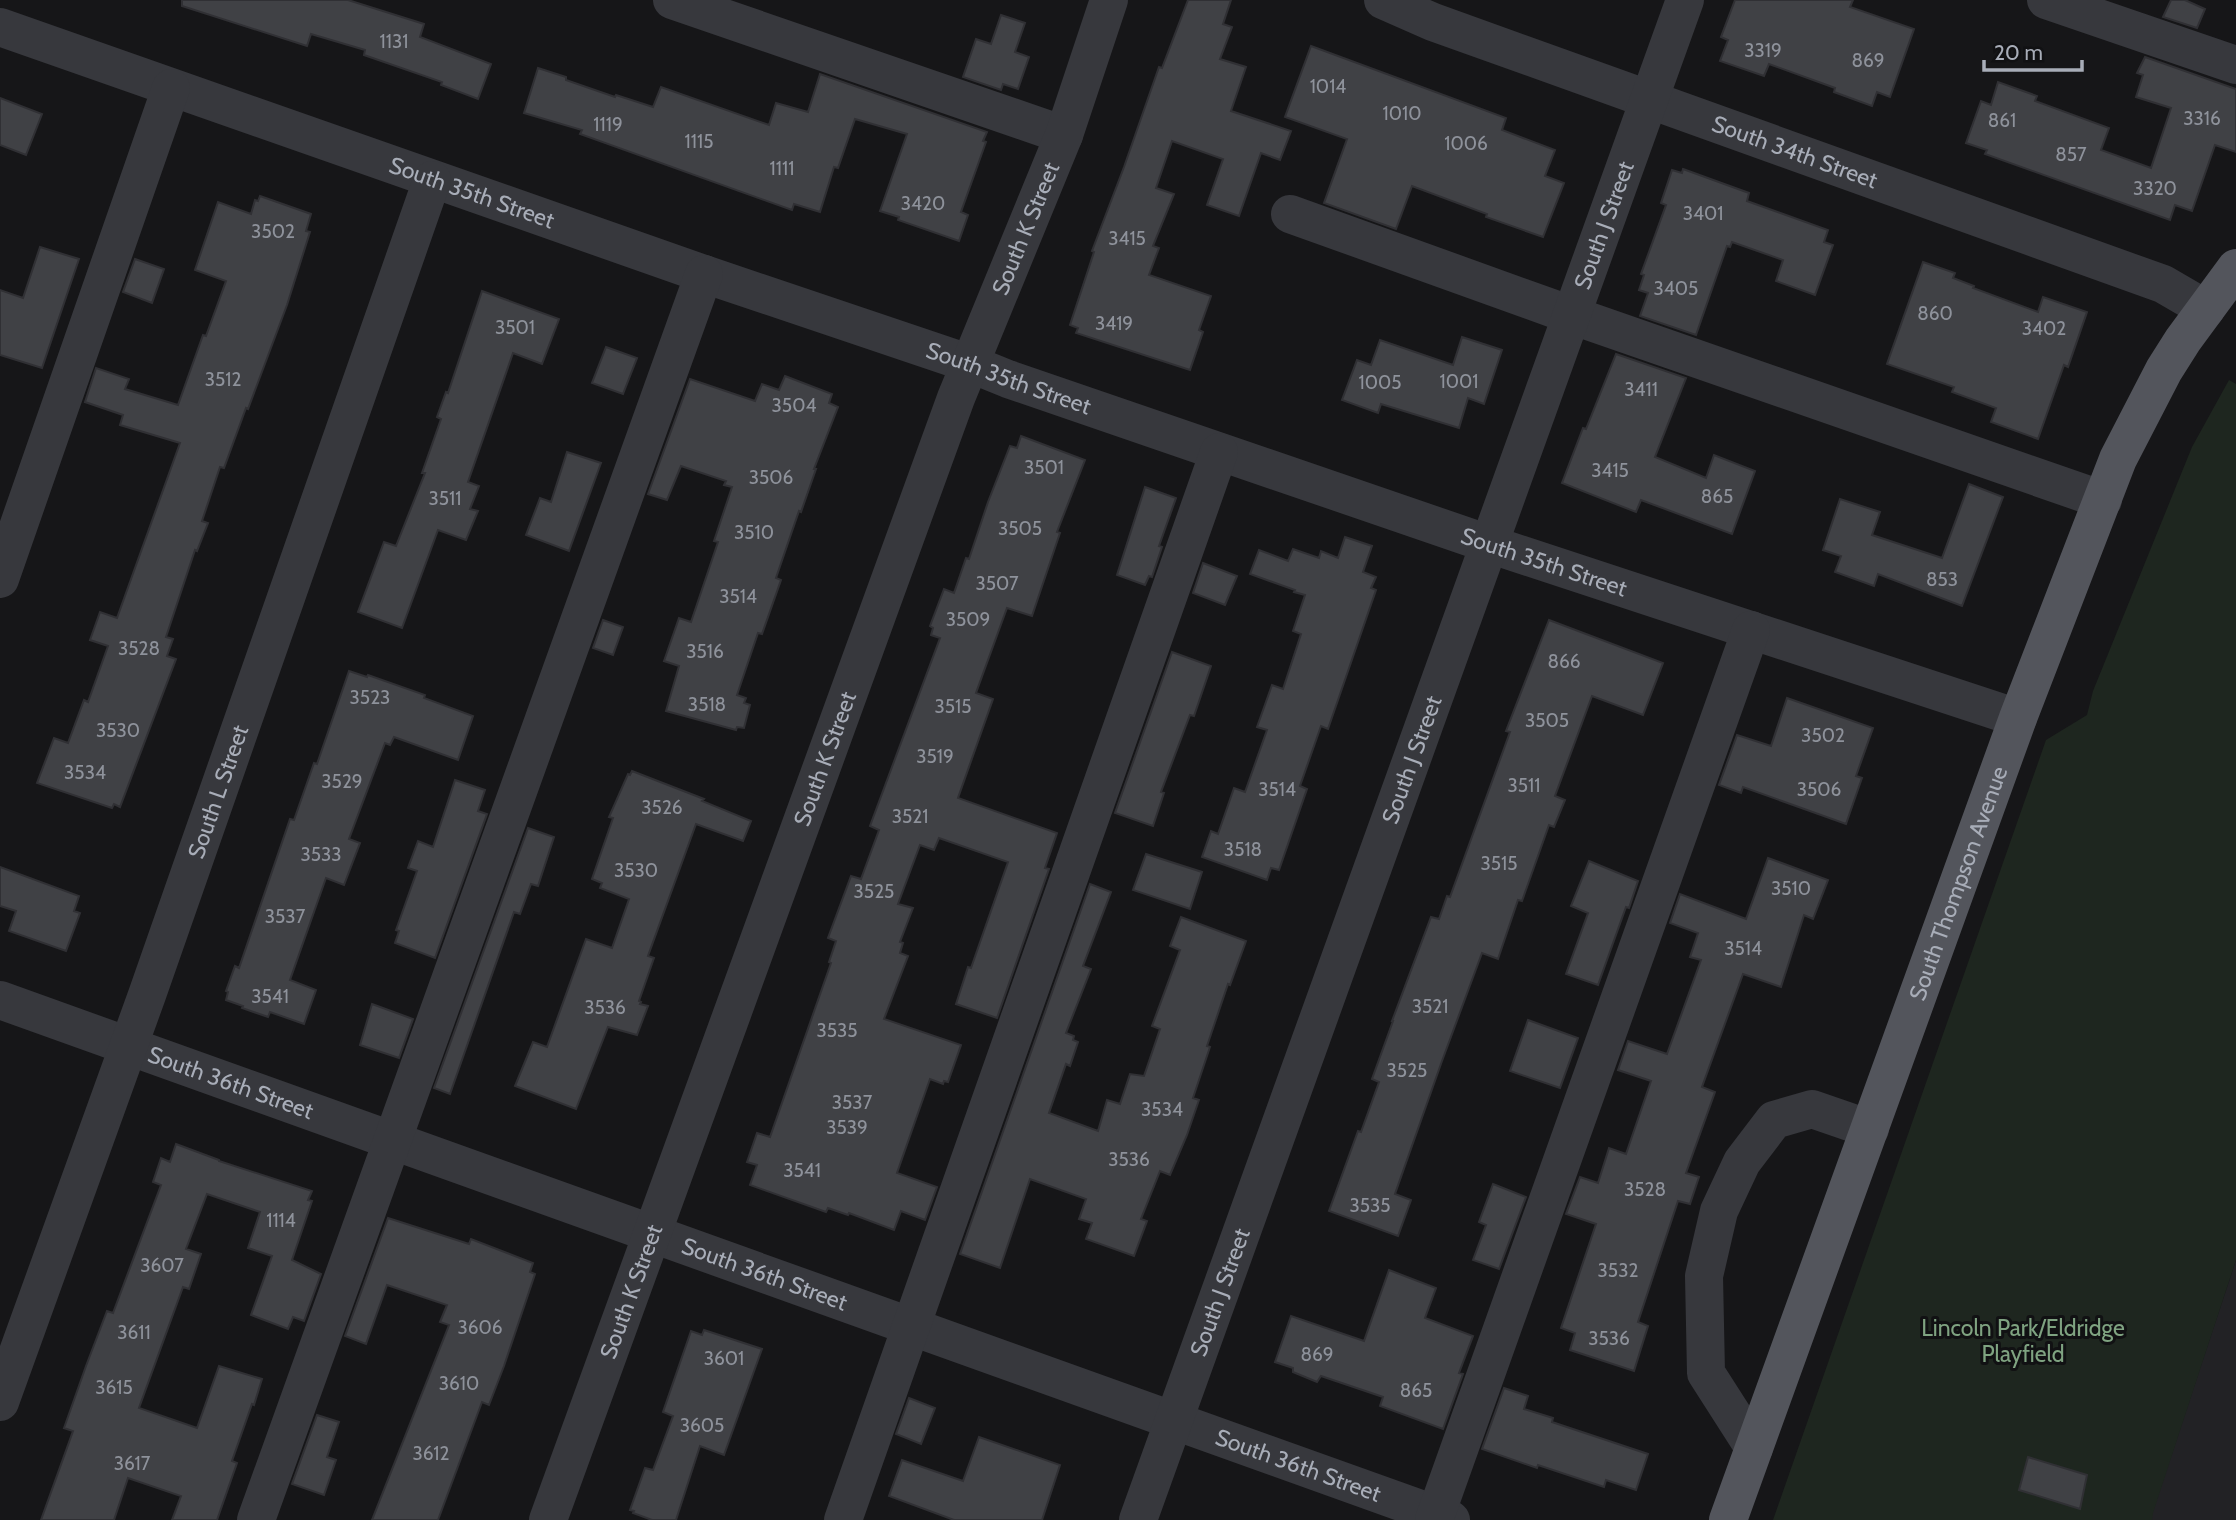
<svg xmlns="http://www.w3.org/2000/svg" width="2236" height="1520" viewBox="0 0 2236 1520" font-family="Cabin,sans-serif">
<rect width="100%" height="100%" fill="#161618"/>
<path fill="#222225" d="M2236,1260v260h-84v-6z"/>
<path fill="#1e261f" d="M2229,380l7,4v876l-83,253 -1,7h-379l273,-780 41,-25 6,-24 99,-244z"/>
<path fill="#404145" stroke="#303034" stroke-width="2" d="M182,0h166l76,24 -4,13 71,27 -13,35 -37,-14 1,-3 -78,-27 1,-5 -54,-16 -4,12 -125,-40z
M1188,0h43l-8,24 9,3 -12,32 26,8 -15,44 60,20 -11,29 -19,-7 -22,63 -32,-11 16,-46 -51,-18 -16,47 18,6 -21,52 6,2 -10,27 62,21 -12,34 4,2 -13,38 -114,-37 2,-5 -8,-3 24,-73 -2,-1 32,-84 35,-100 3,1z
M1735,0h118l-3,7 64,22 -24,68 -13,-5 -5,14 -38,-14 1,-4 -66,-24 -5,12 -44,-15 8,-21 -7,-3z
M2171,0h14l20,9 -8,19 -34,-11z
M1001,15l24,8 -10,29 14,5 -11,32 -15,-5 -2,6 -38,-13 13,-38 15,5z
M1311,46l195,72 -4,12 53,20 -10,26 19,7 -21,54 -57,-20 1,-3 -75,-28 -16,43 -72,-26 23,-64 -62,-22z
M2145,57l91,32v63l-21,-7 -23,66 -17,-6 -5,15 -185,-66 2,-4 -21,-7 15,-42 10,4 7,-23 39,14 -2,5 74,27 -8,22 50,18 20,-60 -35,-11 7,-22 -6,-2z
M538,68l28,9v3l49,17 1,-2 37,12 8,-20 108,38 7,-22 32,9 12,-38 167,58 -4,9 3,1 -25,70 7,3 -9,26 -61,-21 1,-3 -19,-6 27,-77 -52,-15 -17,49 -4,-1 -14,45 -26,-8 -2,6 -212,-76 2,-4 -58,-17z
M0,98l42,16 -16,41 -26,-10z
M1683,169l66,24 -2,8 81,29 -4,12 9,3 -18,50 -39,-14 7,-21 -51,-18 -2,5 -3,-1 -31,89 -56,-19 8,-23 -9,-3 5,-15 -3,-1 25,-69 -5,-2 11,-33 10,3z
M260,196l51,18 -5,17 4,1 -23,73 -39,104 -2,-1 -22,60 -4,-1 -18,54 6,2 -11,28 -2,-1 -29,87 7,2 -6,17 9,3 -56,148 -6,-3 -2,4 -75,-25 17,-45 14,5 16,-43 4,2 20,-56 -18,-6 10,-28 17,6 63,-175 -60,-18 3,-10 -38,-13 11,-34 33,11 -4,10 53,16 25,-70 3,1 20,-55 -31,-11 23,-68 33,12 4,-14 3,1z
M40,247l39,12 -37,109 -42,-13v-65l23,8z
M135,259l29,10 -12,34 -29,-11z
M1923,262l32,11 -2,5 21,8 -1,2 65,24 5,-15 44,15 -19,55 -4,-2 -26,74 -47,-17 5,-14 -44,-16 2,-5 -67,-23z
M482,291l77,28 -17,45 -29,-11 -45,129 11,4 -9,23 8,2 -12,29 -28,-10 -36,98 -44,-16 26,-70 12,4 29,-73h-3l19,-54 -4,-2 9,-25 2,1z
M1462,337l40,13 -18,54 -16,-6 -9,30 -78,-24 -3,9 -36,-13 15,-40 14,5 9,-25 73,25z
M606,347l31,11 -14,36 -31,-11z
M1616,354l70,24 -31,79 51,21 8,-23 41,16 -23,63 -91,-34 -5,12 -74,-29 21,-55 3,1z
M785,376l47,18 -3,9 9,4 -24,62h2l-15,43 -2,-1 -23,67 5,2 -19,54 -4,-1 -21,62 9,3 -2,5 6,2 -6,23 -7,-1 -1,3 -70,-19 13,-45 -15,-5 15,-43 12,4 27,-80 -4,-1 18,-54 -8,-2 2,-4 -45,-15 -14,34 -19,-6 42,-115 65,22 7,-17 17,6z
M1021,436l64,24 -28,72 3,1 -28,83 -25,-8 -31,85 17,6 -35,99 99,35 -12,35 4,1 -52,149 -41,-14 12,-37 3,1 37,-106 -69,-24 -5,12 -14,-5 -22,59 15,4 -13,34 3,1 -3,10 8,3 -24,63 77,26 -13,37 -4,-1 -1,3 -13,-5 -33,94 40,14 -12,33 -24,-9 -7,19 -45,-17 -1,2 -20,-7 -2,4 -76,-27 7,-20 -10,-3 10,-29 13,4 61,-174 -2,-1 7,-21 -8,-3 23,-62 10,3 18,-49 -9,-4 70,-188 -9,-3 2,-7 -3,-2 14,-37 10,4 12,-35 3,1 19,-57 22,-56 7,2z
M567,452l34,11 -32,88 -43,-16 14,-37 11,4z
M1969,484l34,13 -41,109 -84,-32 -4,12 -39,-14 6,-16 -18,-6 17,-51 40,13 -8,23 70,23z
M1145,487l31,11 -17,48 3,1 -10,30 -3,-1 -4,9 -28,-10z
M1345,537l27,9 -9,26 13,5 -5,11 5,2 -48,139 -7,-3 -21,60 7,3 -28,81 -8,-2 -4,12 -65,-23 9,-26 7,3 16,-46 11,4 22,-62 -10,-3 15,-42 11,4 18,-55 -8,-3 12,-36 -11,-3 1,-2 -45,-16 9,-24 29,11 5,-12 26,9 2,-7 17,7z
M1203,563l34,13 -12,29 -32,-12z
M603,620l20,7 -10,28 -20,-7z
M1549,620l114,43 -20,52 -51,-19 -37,100 10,4 -11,27 -5,-2 -27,76 -4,-1 -20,59 -16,-6 -40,108 -47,133 16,6 -13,36 -69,-25 29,-80 3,1 18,-50 -7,-3 21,-58h-1l39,-104 8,2 8,-23 3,1 60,-165 -4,-1z
M1172,652l39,14 -17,50 -4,-1 -29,77 3,1 -11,33 -38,-13z
M349,671l18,6 1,-2 57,20 -1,3 49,18 -15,44 -64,-23 -4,8 -5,-2 -36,96 11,4 -16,42 -18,-7 -36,102 26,10 -12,34 -34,-12 -2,5 -26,-9 1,-2 -17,-6 2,-8 -2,-1 9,-25 4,2 51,-149 4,1 20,-57 3,1z
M1787,698l86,30 -17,48 6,2 -16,46 -103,-37 -2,6 -22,-8 18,-50 34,11z
M632,771l72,28 -2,2 49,20 -8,20 -47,-17 -48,132 6,2 -15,43 2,1 -1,2 8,2 -11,29 -29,-8 -32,82 -61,-23 18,-44 14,5 39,-108 26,9 17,-49 -29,-11 2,-5 -10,-4 21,-61 -4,-1 19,-43 2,1z
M455,780l30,10 -7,21 9,3 -52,144 -40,-15 4,-12 -3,-1 21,-59 -9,-3 10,-27 15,6z
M528,828l26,9 -16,49 -7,-2 -11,30 -6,-2 -64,182 -16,-6z
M1146,854l56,18 -12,37 -57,-19z
M1768,858l60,22 -15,39 -9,-4 -23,72 -38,-13 -41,113 13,5 -29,81 13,4 -9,27 -12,-3 -40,121 10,4 -14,45 -64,-21 5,-17 -14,-5 35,-104 -30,-10 14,-37 18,6 11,-35 17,6 25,-73 -33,-11 10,-29 39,13 34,-94 -11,-3 8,-24 -28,-10 10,-29 66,25z
M1589,861l49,20 -9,27 -3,-1 -28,78 -32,-11 22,-61 -17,-7z
M0,867l79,29 -5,15 6,2 -14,38 -57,-20 7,-20 -16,-5z
M1090,884l21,8 -28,74 8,3 -25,64 8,3 -1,4 5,2 -8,24 -4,-2 -17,49 49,18 9,-31 13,4 10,-30 14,2 16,-47 -8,-3 28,-76 -10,-4 11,-29 65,24 -1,3 -15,41 -2,-1 -21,62 3,1 -17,51 6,2 -12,35 -17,40 -10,-4 -19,48 6,2 -13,35 -48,-17 6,-16 -13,-4 7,-20 -56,-20 -30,89 -40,-14z
M372,1004l41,15 -14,39 -39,-13z
M1528,1020l50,18 -18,50 -50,-17z
M176,1144l43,16v1l93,30 -4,9 4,1 -20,59 29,14 -17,47 -11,-4 -5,12 -37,-14 21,-59 -24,-8 12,-36 -53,-18 -21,55 15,5 -12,35 -6,-2 -44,121 58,20 22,-62 43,13 -8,26 -2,-1 -20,57 5,2 -20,57h-45l9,-24 -53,-18 -14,42h-73l32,-89 -9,-3 22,-62 21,-55 6,2 48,-128 -8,-3 8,-24 9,4z
M1493,1184l33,13 -27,72 -26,-9 13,-35 -7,-3z
M388,1218l81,26 2,-5 62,24 -3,9 5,2 -31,92 -15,39 -7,-3 -44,118h-66l77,-195 -9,-3 7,-17 -60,-20 -21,59 -21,-8z
M1389,1270l47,18 -11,30 48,18 -14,37 4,1 -20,55 -63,-23 3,-9 -62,-21 -4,6 -24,-10v-4l-18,-6 16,-46 73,25z
M704,1330l58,19 -38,106 -24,-9 -24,74h-24l-19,-7 1,-2 -4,-1 15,-42 8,2 20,-54 -10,-4 28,-81 11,4z
M1504,1388l24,8 -4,13 29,9 -1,4 96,32 -12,36 -30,-10 -2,7 -66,-22 -1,3 -55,-19z
M909,1398l26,10 -14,36 -25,-10z
M317,1415l22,7 -12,35 9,3 -12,35 -32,-11z
M979,1437l81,28 -18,55h-88l-65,-24 13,-36 61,21z
M2028,1457l59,18 -7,34 -61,-19z"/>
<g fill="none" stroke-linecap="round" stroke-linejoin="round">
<g stroke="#37383d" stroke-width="38">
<path d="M672,0l392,135"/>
<path id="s1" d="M1383,0l50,22 730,262 43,25"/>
<path d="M2046,0l190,65"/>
<path id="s2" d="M0,27l704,247 267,90 37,15 481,165 529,174"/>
<path d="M1290,214l281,101 532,185"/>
<path d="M0,579l171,-491"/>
<path id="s3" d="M0,1000l1451,520"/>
<path id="s4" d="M0,1402l147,-407 285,-815"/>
<path d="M1754,1448l-48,-75 -2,-97 15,-65 23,-49 32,-42 38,-11 58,20"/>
<path d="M256,1520l448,-1246"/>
<path id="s5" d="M548,1520l408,-1122 108,-263 45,-135"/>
<path d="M843,1520l376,-1068"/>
<path id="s6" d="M1138,1520l547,-1520"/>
<path d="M1434,1520l317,-890"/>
</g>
<path stroke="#53555c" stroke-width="38" id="s7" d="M1728,1520l290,-802 100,-259 46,-89 19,-30 53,-72"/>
</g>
<g text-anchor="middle" stroke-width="6" stroke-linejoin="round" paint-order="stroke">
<g font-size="19" fill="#8e929b">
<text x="394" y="48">1131</text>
<text x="1763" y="57">3319</text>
<text x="1868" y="67">869</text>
<text x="1328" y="93">1014</text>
<text x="1402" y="120">1010</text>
<text x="2202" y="125">3316</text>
<text x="2002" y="127">861</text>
<text x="608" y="131">1119</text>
<text x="699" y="148">1115</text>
<text x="1466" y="150">1006</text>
<text x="2071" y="161">857</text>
<text x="782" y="175">1111</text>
<text x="2155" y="195">3320</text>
<text x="923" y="210">3420</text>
<text x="1703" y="220">3401</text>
<text x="273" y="238">3502</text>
<text x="1127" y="245">3415</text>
<text x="1676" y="295">3405</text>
<text x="1935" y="320">860</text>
<text x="1114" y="330">3419</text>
<text x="515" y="334">3501</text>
<text x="2044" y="335">3402</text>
<text x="223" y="386">3512</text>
<text x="1459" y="388">1001</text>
<text x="1380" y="389">1005</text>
<text x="1641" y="396">3411</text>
<text x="794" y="412">3504</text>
<text x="1044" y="474">3501</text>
<text x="1610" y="477">3415</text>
<text x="771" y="484">3506</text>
<text x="1717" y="503">865</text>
<text x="445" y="505">3511</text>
<text x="1020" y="535">3505</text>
<text x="754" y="539">3510</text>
<text x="1942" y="586">853</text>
<text x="997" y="590">3507</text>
<text x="738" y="603">3514</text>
<text x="968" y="626">3509</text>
<text x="139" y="655">3528</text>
<text x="705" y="658">3516</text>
<text x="1564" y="668">866</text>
<text x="370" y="704">3523</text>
<text x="707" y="711">3518</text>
<text x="953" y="713">3515</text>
<text x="1547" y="727">3505</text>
<text x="118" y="737">3530</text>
<text x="1823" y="742">3502</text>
<text x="935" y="763">3519</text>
<text x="85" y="779">3534</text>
<text x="342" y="788">3529</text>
<text x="1524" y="792">3511</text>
<text x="1277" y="796">3514</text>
<text x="1819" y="796">3506</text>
<text x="662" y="814">3526</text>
<text x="910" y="823">3521</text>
<text x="1243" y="856">3518</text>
<text x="321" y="861">3533</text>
<text x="1499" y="870">3515</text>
<text x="636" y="877">3530</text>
<text x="1791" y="895">3510</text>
<text x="874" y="898">3525</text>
<text x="285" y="923">3537</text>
<text x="1743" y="955">3514</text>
<text x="270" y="1003">3541</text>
<text x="1430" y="1013">3521</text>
<text x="605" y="1014">3536</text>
<text x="837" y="1037">3535</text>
<text x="1407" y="1077">3525</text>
<text x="852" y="1109">3537</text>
<text x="1162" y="1116">3534</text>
<text x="847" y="1134">3539</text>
<text x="1129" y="1166">3536</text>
<text x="802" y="1177">3541</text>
<text x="1645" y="1196">3528</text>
<text x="1370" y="1212">3535</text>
<text x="281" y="1227">1114</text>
<text x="162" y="1272">3607</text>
<text x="1618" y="1277">3532</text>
<text x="480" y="1334">3606</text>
<text x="134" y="1339">3611</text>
<text x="1609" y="1345">3536</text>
<text x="1317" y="1361">869</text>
<text x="724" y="1365">3601</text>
<text x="459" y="1390">3610</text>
<text x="114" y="1394">3615</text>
<text x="1416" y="1397">865</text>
<text x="702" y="1432">3605</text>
<text x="431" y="1460">3612</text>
<text x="132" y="1470">3617</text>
</g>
<g font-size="23" fill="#a8adb8" stroke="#111113">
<text dy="8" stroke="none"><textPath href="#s1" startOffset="439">South 34th Street</textPath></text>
<text dy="8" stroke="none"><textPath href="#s2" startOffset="500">South 35th Street</textPath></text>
<text dy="8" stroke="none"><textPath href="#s6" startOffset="1376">South J Street</textPath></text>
<text dy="8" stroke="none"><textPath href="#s5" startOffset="1377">South K Street</textPath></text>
<text dy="8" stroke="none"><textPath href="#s2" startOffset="1068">South 35th Street</textPath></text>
<text dy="8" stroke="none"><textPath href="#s2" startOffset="1634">South 35th Street</textPath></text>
<text dy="8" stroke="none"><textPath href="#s5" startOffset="810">South K Street</textPath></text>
<text dy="8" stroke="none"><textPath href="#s6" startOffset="808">South J Street</textPath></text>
<text dy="8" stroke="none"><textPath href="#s4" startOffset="648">South L Street</textPath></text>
<text dy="8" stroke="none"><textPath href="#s7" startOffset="677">South Thompson Avenue</textPath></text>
<text dy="8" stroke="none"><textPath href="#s3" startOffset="245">South 36th Street</textPath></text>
<text dy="8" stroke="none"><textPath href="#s3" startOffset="812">South 36th Street</textPath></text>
<text dy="8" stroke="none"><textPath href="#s5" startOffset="243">South K Street</textPath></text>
<text dy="8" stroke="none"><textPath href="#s6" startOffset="242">South J Street</textPath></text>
<text dy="8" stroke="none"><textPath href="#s3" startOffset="1379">South 36th Street</textPath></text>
</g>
<g font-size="23" fill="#7fa381" stroke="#111113">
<text x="2023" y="1336">Lincoln Park/Eldridge<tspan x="2023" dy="26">Playfield</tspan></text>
</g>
</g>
<path d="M1984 60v10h98v-10" fill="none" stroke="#a8adb8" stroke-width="3.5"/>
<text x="1994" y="60" font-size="21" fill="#a8adb8" stroke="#111113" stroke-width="5" paint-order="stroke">20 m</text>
</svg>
